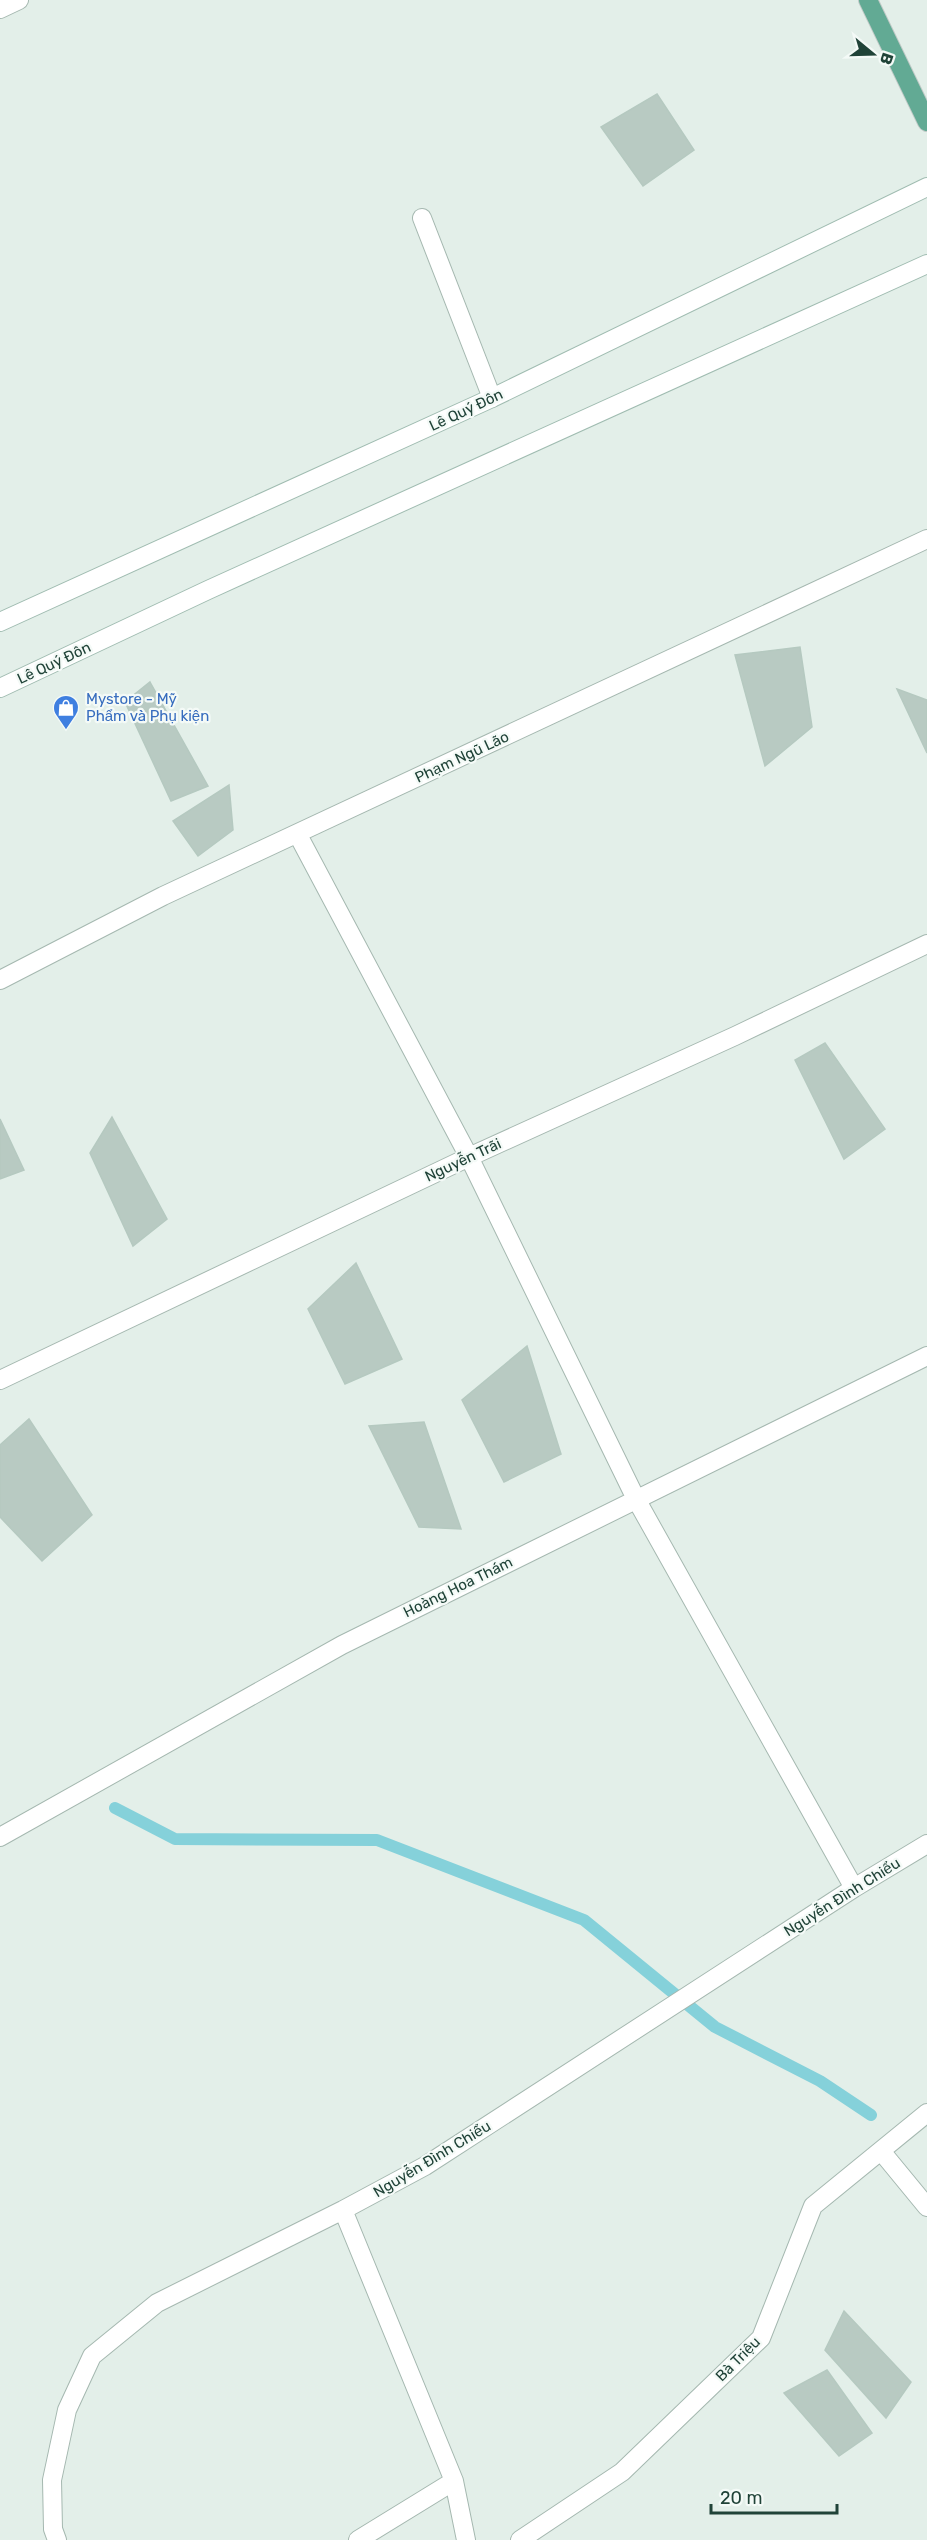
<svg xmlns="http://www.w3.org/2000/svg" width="927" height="2540" viewBox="0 0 927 2540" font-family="Rubik,sans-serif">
<rect width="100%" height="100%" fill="#e3efe9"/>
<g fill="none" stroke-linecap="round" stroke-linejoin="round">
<path stroke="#85d1da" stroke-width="12" d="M115,1808l60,31 202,1 207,80 131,107 105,54 51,34"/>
</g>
<path fill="#b8cac2" stroke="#b5c9c0" stroke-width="1.5" d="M657,94l37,56 -51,36 -42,-59z
M800,647l12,80 -47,39 -30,-111z
M150,682l58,104 -37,15 -46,-99z
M897,689l30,11v53z
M229,785l4,45 -35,26 -25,-35z
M825,1043l60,86 -41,30 -49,-99z
M112,1117l55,102 -34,27 -43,-93z
M0,1119l24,51 -24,9z
M356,1263l46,96 -57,25 -37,-75z
M527,1346l34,108 -57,28 -42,-82z
M29,1419l63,96 -50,46 -42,-44v-72z
M424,1422l37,107 -42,-2 -50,-101z
M844,2311l67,71 -25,36 -61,-68z
M827,2370l45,63 -33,23 -55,-63z"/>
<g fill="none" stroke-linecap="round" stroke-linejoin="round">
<defs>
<path id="lane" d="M422,218l70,180"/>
<path id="street" d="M0,9l19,-9
M298,835l171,322 167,342 218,389
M0,980l163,-84 764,-357
M0,1380l469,-223 266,-121 192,-92
M0,1837l342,-192 585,-289
M881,2151l46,56
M343,2210l111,271
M57,2540l-4,-11 -1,-49 15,-70 25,-54 65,-53 186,-93 82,-44 429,-278 73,-44
M358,2540l96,-59 12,59
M520,2540l102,-68 139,-134 52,-132 114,-93"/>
<path id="secondary" d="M0,622l492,-224 435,-211
M0,688l208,-98 719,-326"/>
<path id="primary" d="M868,0l59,122"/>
</defs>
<use href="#lane" stroke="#a5b8b0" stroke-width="20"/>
<use href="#street" stroke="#a5b8b0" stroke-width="20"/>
<use href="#secondary" stroke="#a0bcb1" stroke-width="20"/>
<use href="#primary" stroke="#c1cac7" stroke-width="20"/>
<use href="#lane" stroke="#fff" stroke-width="18"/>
<use href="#street" stroke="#fff" stroke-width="18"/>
<use href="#secondary" stroke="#fff" stroke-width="18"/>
<use href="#primary" stroke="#62aa94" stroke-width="18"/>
</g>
<defs>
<symbol id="shop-pin" viewBox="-11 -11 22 30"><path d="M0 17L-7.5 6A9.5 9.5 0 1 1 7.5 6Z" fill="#3f7fe0" stroke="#f4faf7"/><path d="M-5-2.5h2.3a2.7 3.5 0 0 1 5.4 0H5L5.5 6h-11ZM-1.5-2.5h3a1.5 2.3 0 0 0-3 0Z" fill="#fff"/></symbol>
</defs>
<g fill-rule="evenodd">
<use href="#shop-pin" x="51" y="693" width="30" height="40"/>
</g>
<g text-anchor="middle" stroke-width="4.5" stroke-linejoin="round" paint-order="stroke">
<g font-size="15" fill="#204338" stroke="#f4faf7">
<text transform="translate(466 410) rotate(-25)" y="5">Lê Quý Đôn</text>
<text transform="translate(54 663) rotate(-25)" y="5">Lê Quý Đôn</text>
<text transform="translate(462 757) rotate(-25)" y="5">Phạm Ngũ Lão</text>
<text transform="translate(463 1160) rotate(-25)" y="5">Nguyễn Trãi</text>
<text transform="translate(458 1587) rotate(-26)" y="5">Hoàng Hoa Thám</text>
<text transform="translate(842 1897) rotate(-32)" y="5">Nguyễn Đình Chiểu</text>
<text transform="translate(432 2159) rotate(-31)" y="5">Nguyễn Đình Chiểu</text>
<text transform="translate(738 2359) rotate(-45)" y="5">Bà Triệu</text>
</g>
<g font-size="15" fill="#366cbe" stroke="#f4faf7" text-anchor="start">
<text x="86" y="704">Mystore - Mỹ<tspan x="86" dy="17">Phẩm và Phụ kiện</tspan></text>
</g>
</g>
<g transform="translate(873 54) rotate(109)" stroke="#f4faf7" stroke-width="4.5" paint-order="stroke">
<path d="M0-4.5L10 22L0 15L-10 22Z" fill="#204338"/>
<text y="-9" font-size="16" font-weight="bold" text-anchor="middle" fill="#204338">B</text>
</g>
<path d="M711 2504v9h126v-9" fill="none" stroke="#204338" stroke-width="3"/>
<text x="720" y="2504" font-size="18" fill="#204338" stroke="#f4faf7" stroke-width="4.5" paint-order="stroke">20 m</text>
</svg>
